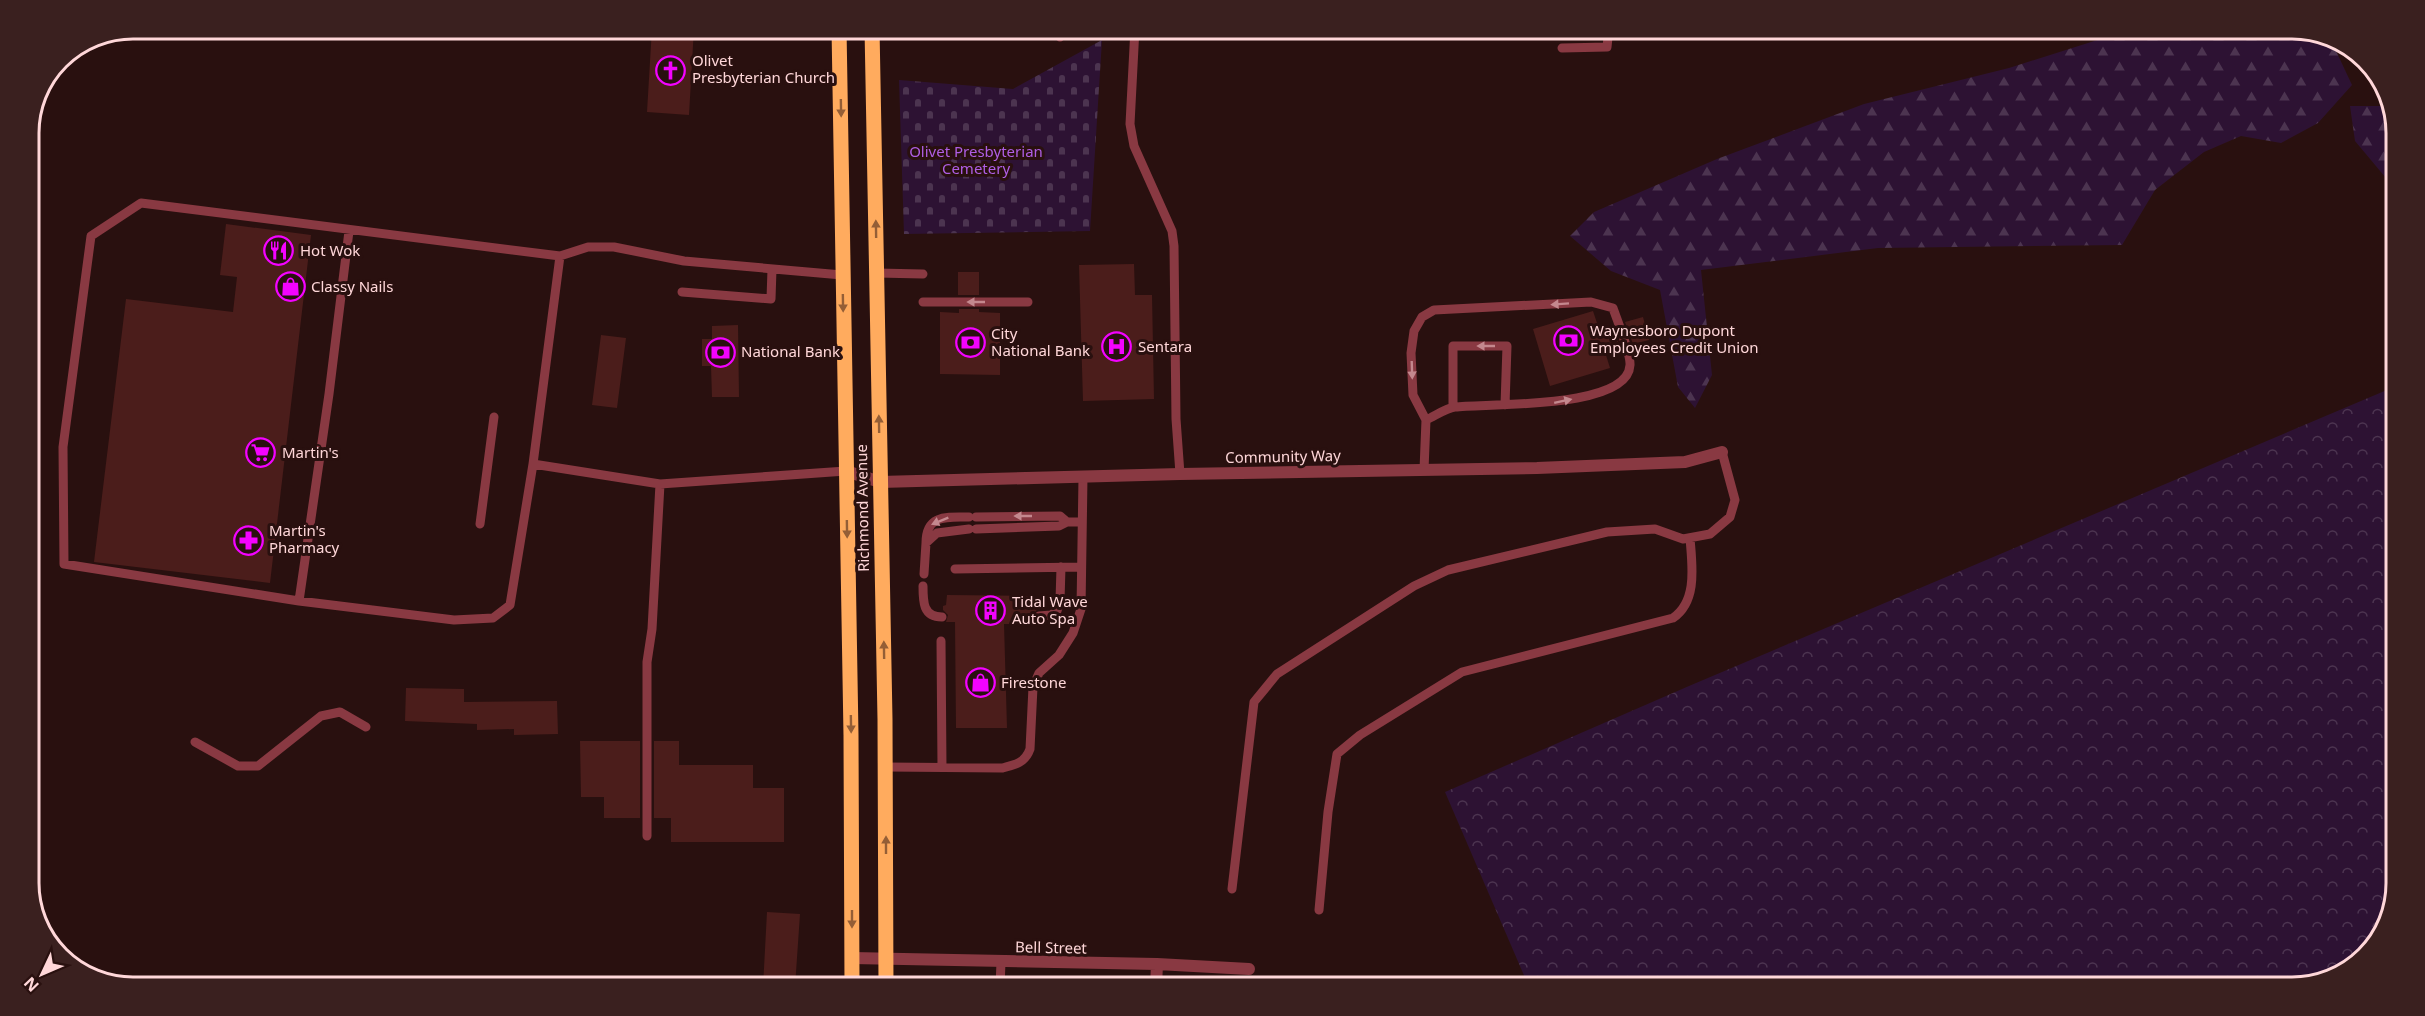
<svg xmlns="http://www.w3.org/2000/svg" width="2425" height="1016" viewBox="0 0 2425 1016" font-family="'Noto Sans',sans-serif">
<defs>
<pattern id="forest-firs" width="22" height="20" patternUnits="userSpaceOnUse" patternTransform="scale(1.5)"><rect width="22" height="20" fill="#2d1233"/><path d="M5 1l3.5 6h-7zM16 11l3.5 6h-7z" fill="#4c3450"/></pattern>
<pattern id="cemetery-stones" width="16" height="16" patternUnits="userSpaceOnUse" patternTransform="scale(1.5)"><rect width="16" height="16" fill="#2d1233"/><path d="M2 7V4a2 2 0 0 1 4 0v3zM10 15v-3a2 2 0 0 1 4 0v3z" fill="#4c3450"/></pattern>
<pattern id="park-crowns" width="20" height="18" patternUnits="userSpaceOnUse" patternTransform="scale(1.5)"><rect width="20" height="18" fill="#2d1233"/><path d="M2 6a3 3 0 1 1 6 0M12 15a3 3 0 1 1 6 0" fill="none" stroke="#4c3450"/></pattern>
</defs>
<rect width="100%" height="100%" fill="#29100f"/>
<path fill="url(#forest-firs)" d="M2292,28l37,8 23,49 -34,38 -37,20 -40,-7 -37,16 -49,38 -33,55 -244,3 -177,22 11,105 -17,33 -17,-21 -18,-97 -49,-19 -41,-35 24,-24 123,-53 147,-55 145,-36 101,-32 4,-7z
M2386,98l10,28v64l-41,-49 -5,-35h32z"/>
<path fill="url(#cemetery-stones)" d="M1102,40l-12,191 -186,3 -5,-154 114,9z"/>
<path fill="url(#park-crowns)" d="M2394,387l-5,536 -39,47 -57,17h-764l-84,-195 244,-106z"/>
<path fill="#4b1d1b" d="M652,28h42l-5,87 -42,-3z
M226,224l85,11 -41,348 -176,-21 32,-263 107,13 4,-35 -17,-2z
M1134,264l1,31h17l2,104 -71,2 -4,-136z
M958,272h21v23h-21z
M959,309h20v3l21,1v62l-60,-1v-62l19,1z
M1593,311l6,18 13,-3 8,21 -15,5 5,16 -60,18 -17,-57z
M1643,317l6,23 -16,4 -8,-22z
M738,325l1,72h-27l-1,-31h-9v-27h10v-13z
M601,335l25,3 -9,70 -25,-3z
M947,595l86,1 1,11h5l-7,9 7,8h-35l3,104h-51l-1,-106h-9l2,-7 -5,-5v-4l3,-1z
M406,688l58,1v13l93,-1 1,33 -44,1v-6l-37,1v-6l-72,-3z
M580,741h60v77h-36v-21h-23z
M654,741h25v24h74v23h31v54h-113v-24h-17z
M767,912l33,2 -5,73h-32z"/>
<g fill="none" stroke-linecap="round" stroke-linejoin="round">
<path stroke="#893942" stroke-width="9" d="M1060,28v9
M1135,28l-5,96 4,22 38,85 2,15 2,173 4,55
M1562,48l45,-1 2,-19
M349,231l-20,163 -30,207 155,19 39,-2 17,-13 23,-141 27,-208
M877,273l46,1
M682,292l89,7 1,-30
M923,302h105
M1453,407v-61h54l-2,59
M533,464l127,20 186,-13
M1424,470l2,-50c9,-4 20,-12 29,-13 31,-4 173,3 175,-42 1,-11 -13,-45 -17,-57l-22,-6 -157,8 -12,7 -8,14 -3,22 2,42 13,25
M976,517l84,-1 7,6h15
M480,524l14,-107
M976,529l83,-3 8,-4
M926,543c0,-29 21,-26 43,-26
M955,569l126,-2
M924,574l2,-31 11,-10 32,-4
M923,586c0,16 0,31 19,31
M299,601l-235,-37 -1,-117 28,-211 50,-33 419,53 28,-9h26l70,14 158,14
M1039,616l12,-1 6,-4 3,-10 1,-34
M941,641l1,126
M195,742l43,24h20l63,-50 19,-4 26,15
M886,767l116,1c13,-3 23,-5 28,-19l3,-62 6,-14 20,-18 14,-22 8,-24 2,-132
M647,836v-174l5,-33 8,-145
M1232,889l22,-187 23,-28 137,-88 34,-16 159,-38 48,-3 28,10 27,-5 20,-17 5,-17 -13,-48
M1319,910l9,-98 9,-58 23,-19 102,-63 211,-54c25,-17 19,-53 17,-80
M1000,987l1,-25"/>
<path stroke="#893942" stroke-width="12" d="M846,471l34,11 300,-8 357,-6 148,-6 37,-10
M852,958l305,6 92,5
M1156,987l1,-23"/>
<path stroke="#ffab5e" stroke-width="15" d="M839,28l12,707 1,252
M872,28l13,691 1,268"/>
</g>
<defs><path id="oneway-solid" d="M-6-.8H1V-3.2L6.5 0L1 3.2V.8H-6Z" transform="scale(1.5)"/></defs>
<g fill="#945e36">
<use href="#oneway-solid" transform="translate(841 108) rotate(89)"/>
<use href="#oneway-solid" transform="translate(876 229) rotate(-91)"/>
<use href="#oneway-solid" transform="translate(843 303) rotate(89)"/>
<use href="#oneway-solid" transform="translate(879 424) rotate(-91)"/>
<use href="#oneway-solid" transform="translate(847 529) rotate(89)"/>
<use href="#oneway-solid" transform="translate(884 650) rotate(-91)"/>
<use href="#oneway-solid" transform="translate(851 724) rotate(89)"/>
<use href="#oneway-solid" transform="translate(886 845) rotate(-90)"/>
<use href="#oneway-solid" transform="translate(852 919) rotate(90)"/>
</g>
<g fill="#c4888e">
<use href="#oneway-solid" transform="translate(976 302) rotate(180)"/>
<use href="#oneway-solid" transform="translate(1560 304) rotate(176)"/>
<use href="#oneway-solid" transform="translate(1486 346) rotate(-180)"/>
<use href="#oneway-solid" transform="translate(1412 370) rotate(88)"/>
<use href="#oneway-solid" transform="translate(1563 401) rotate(-12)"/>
<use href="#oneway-solid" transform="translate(1023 516) rotate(180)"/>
<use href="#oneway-solid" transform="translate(940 521) rotate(158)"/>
</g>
<defs>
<symbol id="church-ring" viewBox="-11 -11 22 22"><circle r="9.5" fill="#29100f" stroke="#f303ff" stroke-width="1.5"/><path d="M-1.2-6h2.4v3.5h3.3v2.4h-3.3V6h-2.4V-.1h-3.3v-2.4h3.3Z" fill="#f303ff"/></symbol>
<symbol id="restaurant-ring" viewBox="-11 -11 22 22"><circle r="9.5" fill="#29100f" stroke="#f303ff" stroke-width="1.5"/><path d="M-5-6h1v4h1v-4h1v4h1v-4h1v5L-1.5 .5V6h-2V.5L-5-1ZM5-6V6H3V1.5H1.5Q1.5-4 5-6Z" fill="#f303ff"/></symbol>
<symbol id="shop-ring" viewBox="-11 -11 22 22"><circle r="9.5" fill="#29100f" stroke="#f303ff" stroke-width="1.5"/><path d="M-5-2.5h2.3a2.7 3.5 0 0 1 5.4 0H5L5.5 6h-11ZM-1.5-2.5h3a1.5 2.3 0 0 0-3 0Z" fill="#f303ff"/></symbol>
<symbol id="bank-ring" viewBox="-11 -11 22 22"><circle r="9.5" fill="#29100f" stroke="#f303ff" stroke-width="1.5"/><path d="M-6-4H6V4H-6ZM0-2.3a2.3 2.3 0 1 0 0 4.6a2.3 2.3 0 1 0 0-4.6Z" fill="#f303ff"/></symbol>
<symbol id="hospital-ring" viewBox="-11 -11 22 22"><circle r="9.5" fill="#29100f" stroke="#f303ff" stroke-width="1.5"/><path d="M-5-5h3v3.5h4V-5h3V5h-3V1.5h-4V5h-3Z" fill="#f303ff"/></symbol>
<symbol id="supermarket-ring" viewBox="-11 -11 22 22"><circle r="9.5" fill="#29100f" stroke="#f303ff" stroke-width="1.5"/><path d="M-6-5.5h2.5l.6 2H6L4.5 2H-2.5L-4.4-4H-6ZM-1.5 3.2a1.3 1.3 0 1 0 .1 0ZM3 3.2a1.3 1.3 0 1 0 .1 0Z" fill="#f303ff"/></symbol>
<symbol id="pharmacy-ring" viewBox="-11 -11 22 22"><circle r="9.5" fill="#29100f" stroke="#f303ff" stroke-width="1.5"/><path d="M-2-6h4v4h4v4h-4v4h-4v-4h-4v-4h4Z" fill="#f303ff"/></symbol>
<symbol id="building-ring" viewBox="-11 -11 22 22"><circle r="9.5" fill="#29100f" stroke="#f303ff" stroke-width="1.5"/><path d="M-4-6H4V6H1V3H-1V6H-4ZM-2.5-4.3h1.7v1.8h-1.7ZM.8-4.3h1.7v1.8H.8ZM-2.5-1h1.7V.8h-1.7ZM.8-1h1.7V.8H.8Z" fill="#f303ff"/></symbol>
</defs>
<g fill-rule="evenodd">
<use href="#church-ring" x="654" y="54" width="33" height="33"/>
<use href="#restaurant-ring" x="262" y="234" width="33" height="33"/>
<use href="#shop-ring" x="274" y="270" width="33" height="33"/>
<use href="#bank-ring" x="1552" y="324" width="33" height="33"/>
<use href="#bank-ring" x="954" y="326" width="33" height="33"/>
<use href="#hospital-ring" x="1100" y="330" width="33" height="33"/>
<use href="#bank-ring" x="704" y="336" width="33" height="33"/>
<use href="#supermarket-ring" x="244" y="436" width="33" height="33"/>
<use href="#pharmacy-ring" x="232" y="524" width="33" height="33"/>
<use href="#building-ring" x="974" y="594" width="33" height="33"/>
<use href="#shop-ring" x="964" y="666" width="33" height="33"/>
</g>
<g text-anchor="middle" stroke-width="6" stroke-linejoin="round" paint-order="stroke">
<g font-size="15" fill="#ffd7d9" stroke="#29100f" text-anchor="start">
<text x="692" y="66">Olivet<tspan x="692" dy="17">Presbyterian Church</tspan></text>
<text x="300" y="256">Hot Wok</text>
<text x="311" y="292">Classy Nails</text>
<text x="1590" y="336">Waynesboro Dupont<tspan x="1590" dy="17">Employees Credit Union</tspan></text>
<text x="991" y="339">City<tspan x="991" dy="17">National Bank</tspan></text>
<text x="1138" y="352">Sentara</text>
<text x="741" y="357">National Bank</text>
<text x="282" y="458">Martin's</text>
<text x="269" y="536">Martin's<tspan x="269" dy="17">Pharmacy</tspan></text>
<text x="1012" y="607">Tidal Wave<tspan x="1012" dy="17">Auto Spa</tspan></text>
<text x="1001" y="688">Firestone</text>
</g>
<g font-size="15" fill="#af5ee4" stroke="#29100f">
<text x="976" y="157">Olivet Presbyterian<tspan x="976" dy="17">Cemetery</tspan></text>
</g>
<g font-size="15" fill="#ffd7d9" stroke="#29100f">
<text transform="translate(1283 457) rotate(-1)" y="5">Community Way</text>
<text transform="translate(863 508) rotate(-91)" y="5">Richmond Avenue</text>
<text transform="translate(1051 948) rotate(1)" y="5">Bell Street</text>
</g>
</g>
<path d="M0 0H2425V1016H0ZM133 39H2292A94 94 0 0 1 2386 133V883A94 94 0 0 1 2292 977H133A94 94 0 0 1 39 883V133A94 94 0 0 1 133 39Z" fill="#3a201f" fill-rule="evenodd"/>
<path fill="none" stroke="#ffd7d9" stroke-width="3" d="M133 39H2292A94 94 0 0 1 2386 133V883A94 94 0 0 1 2292 977H133A94 94 0 0 1 39 883V133A94 94 0 0 1 133 39Z"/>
<g transform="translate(42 974) rotate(226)" stroke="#29100f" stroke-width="4.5" paint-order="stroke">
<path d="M0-4.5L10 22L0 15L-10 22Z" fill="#ffd7d9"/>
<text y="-9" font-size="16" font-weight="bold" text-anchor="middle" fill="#ffd7d9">N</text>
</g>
</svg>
